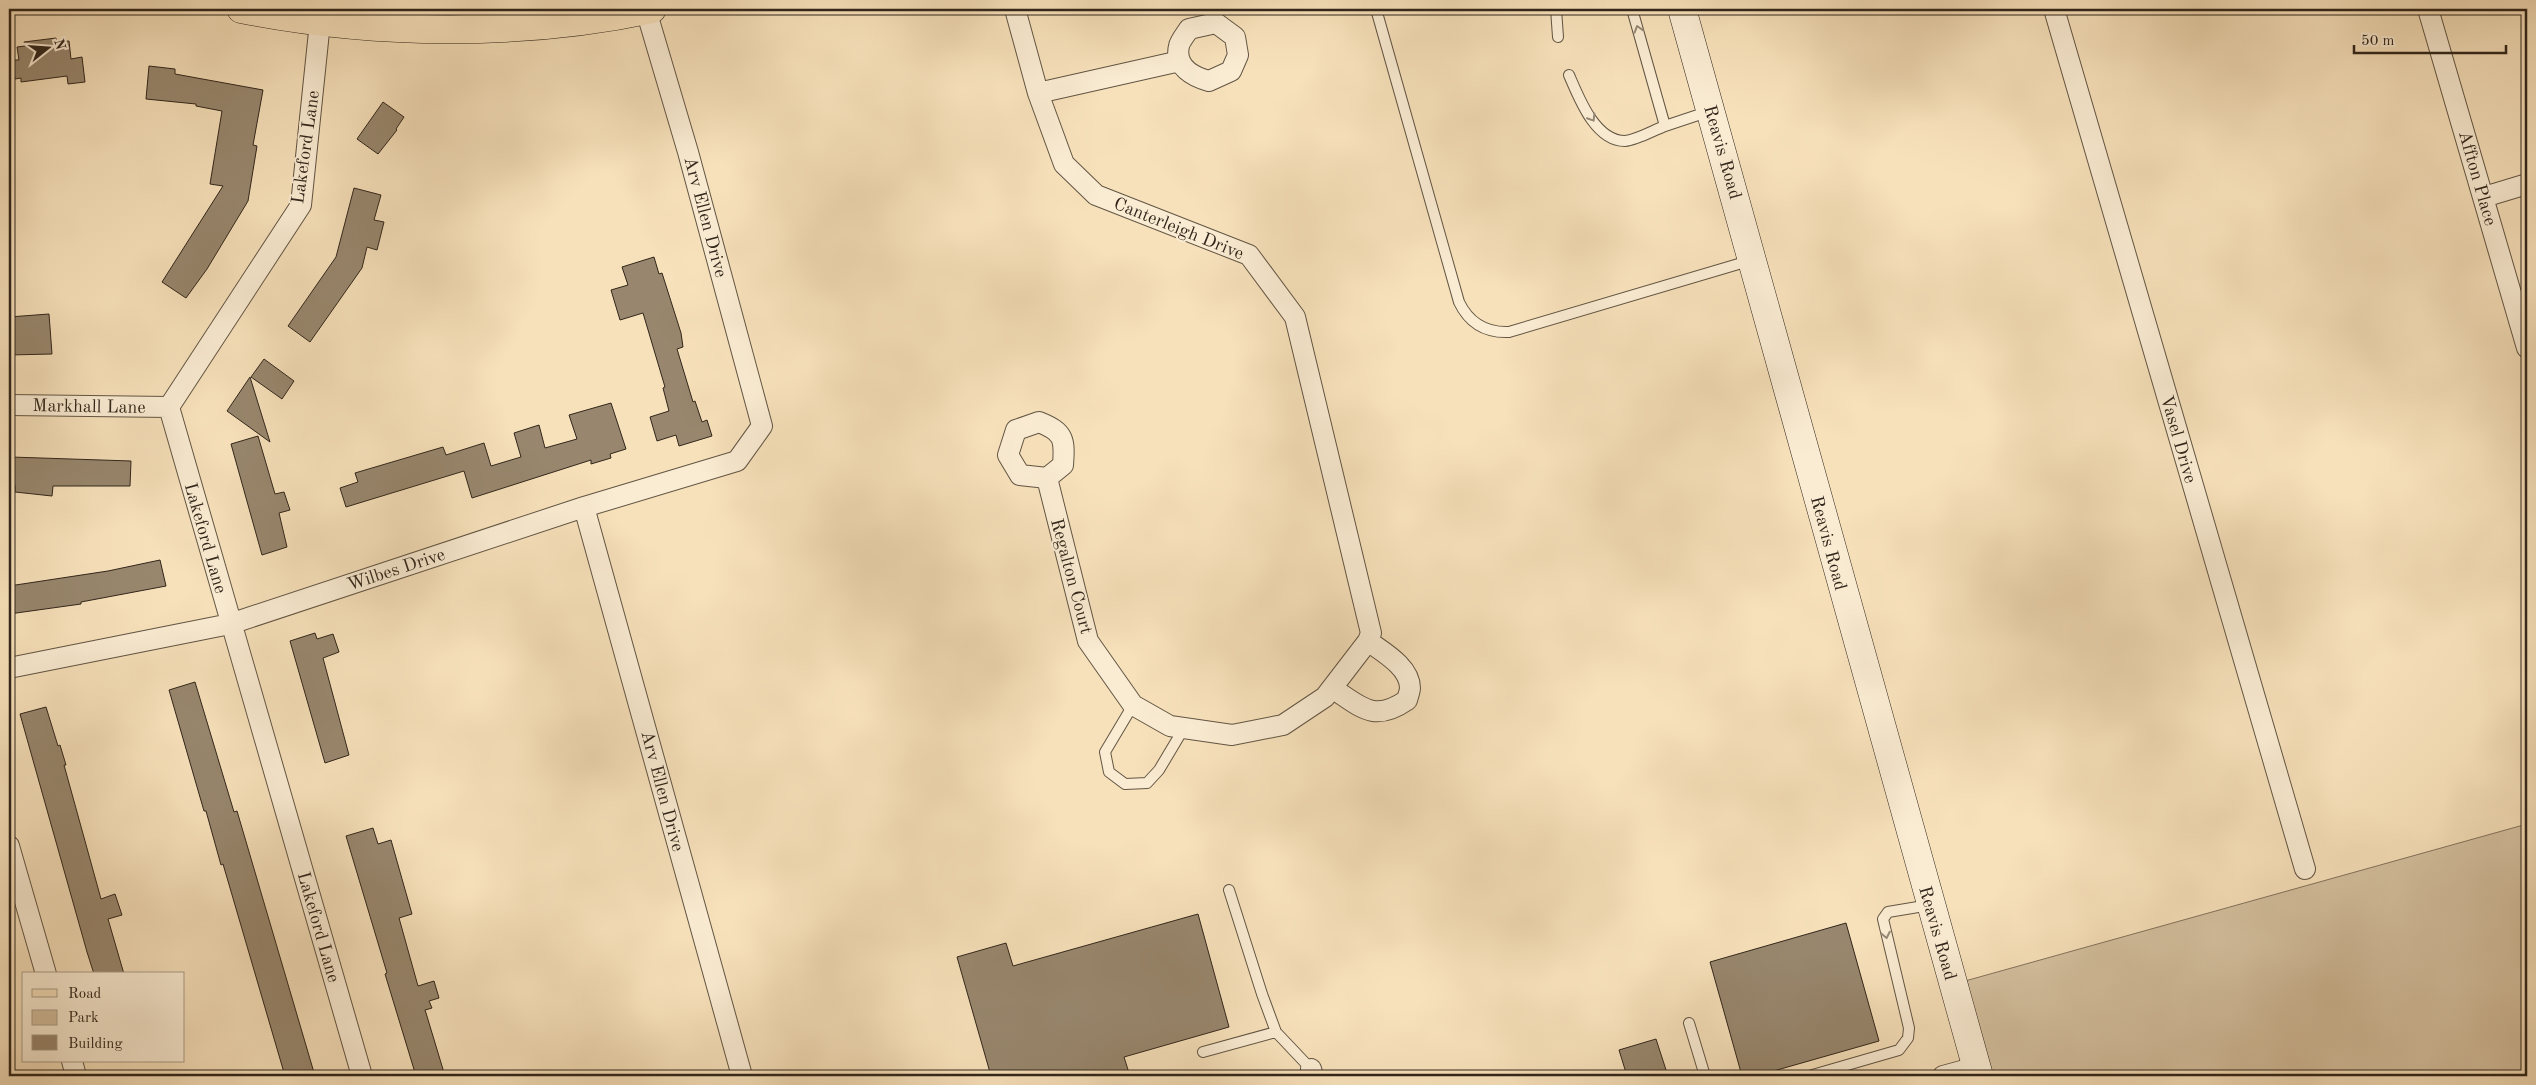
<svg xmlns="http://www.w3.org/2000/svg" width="2536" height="1085" viewBox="0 0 2536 1085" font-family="'Old Standard TT',serif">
<rect width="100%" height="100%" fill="#f7e1bb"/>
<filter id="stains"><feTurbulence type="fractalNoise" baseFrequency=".004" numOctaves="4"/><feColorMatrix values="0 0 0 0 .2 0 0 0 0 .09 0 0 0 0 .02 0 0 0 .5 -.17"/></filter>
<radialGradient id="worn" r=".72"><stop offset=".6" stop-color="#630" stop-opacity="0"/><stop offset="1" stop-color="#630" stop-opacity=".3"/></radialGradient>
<path fill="#d5c1a0" stroke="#83745e" d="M2527,824v252h-535l-27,-95z"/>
<path fill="#98876e" stroke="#31261b" d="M56,38v4l13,-1 2,18 11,-2 3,25 -17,2 -1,-8 -46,6v-4l-6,1 -3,-19h7l-2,-13 8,-1 -1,-4z
M149,66l26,3v5l88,16 -10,55 4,1 -9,55 -41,68 -21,29 -24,-16 61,-96 -13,-2 12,-73 -26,-5v-2l-50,-5z
M383,102l21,15 -8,12 1,1 -19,24 -21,-15z
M354,188l27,7 -7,25 10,2 -7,28 -10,-3 -5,21 -52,74 -22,-16 48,-69z
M654,257l5,17 3,-1 19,60 2,14 -6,2 16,53 2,-1 7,21 5,-2 5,16 -33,10 -3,-11 -19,6 -7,-24 19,-6 -6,-23 2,-1 -22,-74 -23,7 -9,-30 17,-5 -6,-18z
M49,314l3,40 -43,1v-38z
M264,359l30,22 -12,18 -31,-22z
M250,377l20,65 -43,-31z
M611,403l15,46 -16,5 1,4 -20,6v-4l-119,38 -8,-27 -118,36 -6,-19 18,-6 -3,-9 88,-26 3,8 38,-12 7,23 30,-9 -7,-24 25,-8 6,23 32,-9 -8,-24z
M258,436l17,58 9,-2 6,18 -11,3 8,34 -25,8 -31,-111z
M11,457l120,4 -1,25h-77l-1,10 -37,-4v-7h-4z
M160,560l6,26 -85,16v2l-72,10v-28l99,-15z
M315,633l2,6 16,-5 6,18 -16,6 26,97 -24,8 -35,-122z
M195,682l39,130 3,-1 78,265h-30l-62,-212 -2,1 -15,-54h-2l-35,-121z
M46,707l12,39 2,-1 6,20h-2l37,134 14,-5 7,21 -14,4 16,55h-30l-7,-22 -67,-238z
M373,828l5,16 13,-4 11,39 10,35 -13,4 19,68 16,-5 5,17 -10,3 3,7 -7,2 1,3 19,63h-29l-31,-102 2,-1 -41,-137z
M1198,914l31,113 -105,30 6,19h-139l-34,-119 49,-14 7,23z
M1846,923l33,118 -123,35h-14l-32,-114z
M1656,1039l12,37h-41l-8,-26z"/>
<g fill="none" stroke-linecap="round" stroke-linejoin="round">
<defs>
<path id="lane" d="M1376,9l83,293c10,21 26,31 50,30l243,-72
M1556,9l2,28
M1569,75c10,23 26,66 56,66 12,-1 29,-11 40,-15l-33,-117
M1665,126l45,-15
M1133,705l-28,47 4,20 16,12 22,-1 12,-13 25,-42
M1229,890l33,104 14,38 35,37
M1689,1023l16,53
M1203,1052l73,-20
M1809,1076l90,-26 9,-12 1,-10 -26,-109 5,-7 42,-7"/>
<path id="street" d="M1015,9l23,84 26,71 32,31 153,60 46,62 76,316 -3,8 -43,56 -42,28 -51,10 -62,-9 -37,-21 -45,-64 -41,-163
M2054,9l251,860
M2428,9l99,339
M320,22l-19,183 -132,202 193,669
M1216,23l19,14 3,18 -7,16 -22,10c-15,-4 -35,-14 -30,-35 1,-5 7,-12 10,-17z
M409,28l6,-19
M1038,93l142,-32
M2484,197l43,-13
M9,405l160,2
M1039,422c25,10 26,17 24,43l-16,13 -27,-3 -12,-20 8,-25z
M584,507l158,569
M9,668l221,-44 354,-117 153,-46 25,-35 -74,-274 -42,-142
M1332,688c29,19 42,35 75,12 1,-4 3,-9 3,-12 0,-21 -27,-36 -42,-47
M9,846l37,128
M72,1061l4,15
M1311,1069l2,7
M1943,1076l33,-9"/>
<path id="secondary" d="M1682,9l297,1067"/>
<path id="primary" d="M241,9c131,26 280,28 411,0"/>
</defs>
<use href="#lane" stroke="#625543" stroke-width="12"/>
<use href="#street" stroke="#625543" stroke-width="22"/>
<use href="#secondary" stroke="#31261b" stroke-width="29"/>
<use href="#primary" stroke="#31261b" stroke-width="29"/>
<use href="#lane" stroke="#faecd3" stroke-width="10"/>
<use href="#street" stroke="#faecd3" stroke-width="20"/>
<use href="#secondary" stroke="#faecd3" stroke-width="28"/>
<use href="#primary" stroke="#f7e1bb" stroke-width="28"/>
</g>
<defs><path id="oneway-chevron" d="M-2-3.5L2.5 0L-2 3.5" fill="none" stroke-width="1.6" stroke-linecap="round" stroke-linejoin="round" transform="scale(1.25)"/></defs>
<g stroke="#968977">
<use href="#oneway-chevron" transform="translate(1638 29) rotate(-107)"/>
<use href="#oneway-chevron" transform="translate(1592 118) rotate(58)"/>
<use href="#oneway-chevron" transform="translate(1886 935) rotate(79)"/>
</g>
<g text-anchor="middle" stroke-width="4" stroke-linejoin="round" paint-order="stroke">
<g font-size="18" fill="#31261b" stroke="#faecd3">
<text transform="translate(305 147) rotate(-82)" y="6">Lakeford Lane</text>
<text transform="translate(1723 152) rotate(74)" y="6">Reavis Road</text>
<text transform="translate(2478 178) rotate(74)" y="6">Affton Place</text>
<text transform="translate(706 217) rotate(75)" y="6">Arv Ellen Drive</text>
<text transform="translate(1179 228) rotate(22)" y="6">Canterleigh Drive</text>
<text transform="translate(89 406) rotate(1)" y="6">Markhall Lane</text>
<text transform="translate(2179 439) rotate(74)" y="6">Vasel Drive</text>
<text transform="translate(206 538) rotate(74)" y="6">Lakeford Lane</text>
<text transform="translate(1829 543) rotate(75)" y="6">Reavis Road</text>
<text transform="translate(396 569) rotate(-18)" y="6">Wilbes Drive</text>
<text transform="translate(1072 576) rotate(75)" y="6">Regalton Court</text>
<text transform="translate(663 791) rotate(75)" y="6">Arv Ellen Drive</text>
<text transform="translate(319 927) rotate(74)" y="6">Lakeford Lane</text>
<text transform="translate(1938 933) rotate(74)" y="6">Reavis Road</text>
</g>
</g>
<rect width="2536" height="1085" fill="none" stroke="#f7e1bb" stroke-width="30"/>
<rect x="10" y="10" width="2516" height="1065" fill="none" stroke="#31261b" stroke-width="2.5"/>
<rect x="15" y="15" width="2506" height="1055" fill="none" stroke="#31261b"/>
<rect x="22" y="972" width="162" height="90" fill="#faecd3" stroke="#aa9d89"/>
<rect x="32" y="989" width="25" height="8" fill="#f7e1bb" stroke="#aa9d89"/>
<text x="68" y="998" font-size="15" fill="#31261b">Road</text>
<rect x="32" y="1010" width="25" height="15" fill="#d5c1a0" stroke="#aa9d89"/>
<text x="68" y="1022" font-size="15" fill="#31261b">Park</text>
<rect x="32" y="1035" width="25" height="15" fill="#98876e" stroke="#aa9d89"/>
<text x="68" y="1048" font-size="15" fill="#31261b">Building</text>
<g transform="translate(48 48) rotate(73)" stroke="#faecd3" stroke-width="4" paint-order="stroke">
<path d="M0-4L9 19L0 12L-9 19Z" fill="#31261b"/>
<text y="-8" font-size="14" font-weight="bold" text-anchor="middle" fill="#31261b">N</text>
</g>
<path d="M2354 45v8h152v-8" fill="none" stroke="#31261b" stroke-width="2.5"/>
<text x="2361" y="45" font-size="15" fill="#31261b" stroke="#faecd3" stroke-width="4" paint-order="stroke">50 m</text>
<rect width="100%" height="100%" filter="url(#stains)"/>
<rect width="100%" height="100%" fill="url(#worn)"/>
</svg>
